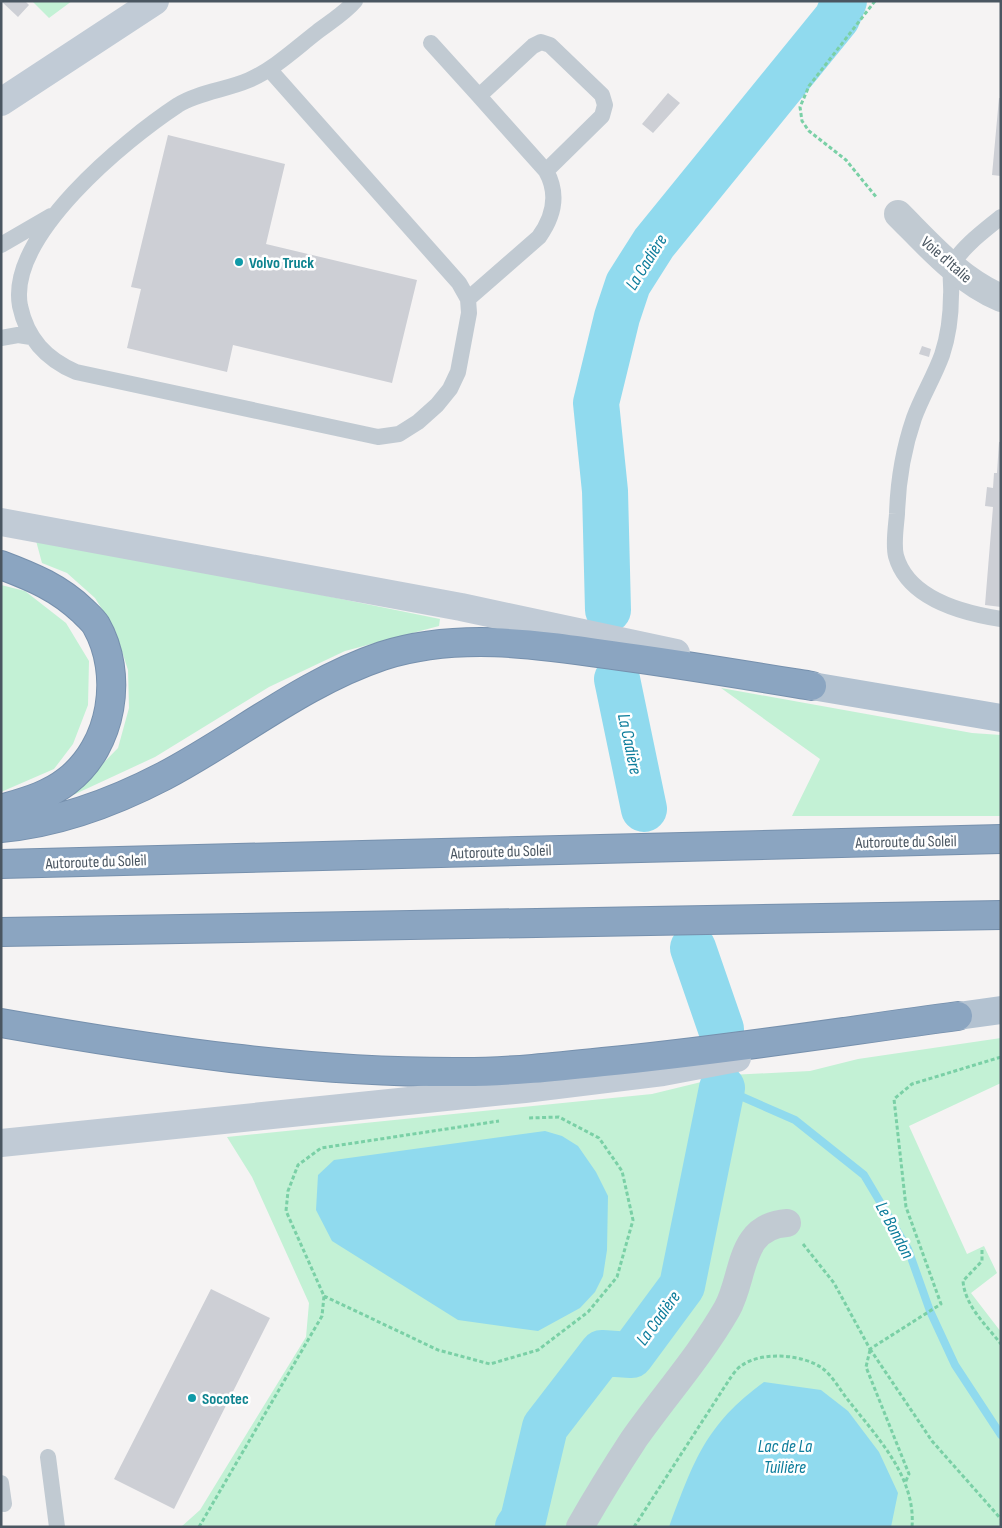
<svg xmlns="http://www.w3.org/2000/svg" width="1002" height="1528" viewBox="0 0 1002 1528" font-family="'Sofia Sans Condensed',sans-serif">
<rect width="100%" height="100%" fill="#f5f3f3"/>
<path fill="#c3f1d5" d="M32,1h40l-23,17z
M35,537l405,82 -1,7 -94,25 -76,36 -114,70 -84,39 47,-48 11,-40 -1,-38 -13,-40 -20,-32 -28,-25 -25,-10z
M1,585l24,6 41,32 23,38 -1,44 -15,39 -19,25 -53,23z
M721,688l251,45 29,2v81h-209l28,-57z
M1001,1038v45l-92,43 58,128 17,-8 13,27 -26,20 30,39v195h-820l19,-17 106,-173 3,-34 -57,-126 -25,-40 425,-43 78,-19 80,-4 48,-12z"/>
<path fill="#90daee" d="M545,1131l17,5 16,10 18,26 12,24 -1,54 -4,26 -8,16 -15,16 -42,23 -80,-11 -126,-79 -16,-31 2,-35 16,-15z
M764,1382l57,8 27,21 31,41 19,41 -7,34h-222c25,-66 36,-102 95,-145z"/>
<g fill="none" stroke-linecap="round" stroke-linejoin="round">
<path stroke="#90daee" stroke-width="8" d="M722,1088l73,32 69,55 44,74 22,62 25,54 46,70"/>
<path stroke="#90daee" stroke-width="46" d="M608,610l-3,-119 -9,-88 21,-86 11,-33 26,-41 183,-225 7,-17
M617,679l27,130
M693,948l28,81
M518,1527l5,-7 22,-93 57,-74 29,2 51,-69 40,-198"/>
</g>
<path fill="#cdcfd5" d="M1,1h24l4,4 -11,12z
M668,93l12,10 -27,30 -11,-9z
M999,98h2v78l-9,-1z
M168,135l117,29 -19,80 151,36 -25,103 -159,-38 -6,27 -100,-24 14,-59 -10,-2z
M922,346l9,3 -2,8 -10,-3z
M999,442h2v165l-16,-2 8,-98 -8,-1 2,-19 6,1 1,-15h3z
M211,1289l59,29 -96,191 -60,-30z"/>
<g fill="none" stroke-linecap="round" stroke-linejoin="round">
<defs>
<path id="highway" d="M1,565c32,12 58,23 82,46 4,4 10,9 13,14 28,49 17,121 -29,156 -19,15 -43,21 -66,28
M1,828c57,-5 113,-26 163,-52 74,-39 138,-93 218,-120 75,-24 154,-12 230,-1 67,9 133,20 200,31
M1,864l1000,-25
M1,932l1000,-17
M1,1023c154,27 305,50 462,49 46,0 93,-5 140,-10 118,-11 236,-30 355,-46"/>
</defs>
<use href="#highway" stroke="#7690ad" stroke-width="30"/>
<path stroke="#7ad0a6" stroke-width="3" stroke-dasharray="4 2.5" stroke-linecap="butt" d="M875,1l-66,85 -9,21 2,14 7,10 37,29 31,38
M803,1244l31,39 36,66 71,-45 -35,-97 -12,-108 18,-15 89,-27
M982,1250v11l-19,20c2,25 23,44 38,63
M324,1296l114,54 52,14 48,-14 50,-38 29,-35 16,-57 -11,-49 -23,-33 -40,-21 -31,1
M870,1349l62,92 69,78
M870,1350l-4,17 43,107 -4,9
M199,1527l123,-211 2,-20 -38,-85 2,-20 10,-26 23,-17 178,-27
M634,1527l95,-147c3,-4 7,-11 12,-14 20,-15 61,-12 81,2 10,7 18,22 26,32 29,37 68,77 64,127"/>
<path stroke="#c1cad2" stroke-width="16" d="M431,43l48,53
M269,69l190,214 9,16 1,14 -11,59 -8,17 -13,16 -19,17 -19,12 -21,3 -302,-65c-30,-13 -49,-33 -56,-66 -13,-70 105,-166 158,-201 21,-13 48,-15 71,-25 25,-11 46,-31 68,-48 13,-10 28,-19 38,-31
M1001,217c-17,14 -38,29 -49,48 -3,8 0,22 -1,30 0,20 -3,42 -9,60 -8,22 -20,41 -28,63 -11,32 -16,62 -17,96 -1,13 -4,30 -1,42 12,43 66,57 105,63
M1,245l50,-29
M468,299l71,-62c15,-21 20,-43 7,-66l-67,-75 54,-50 8,-4 9,3 52,50 3,10 -3,11 -56,55
M1,338l17,-3 13,2
M48,1457l9,70
M1,1483l3,21"/>
<path stroke="#c1cad2" stroke-width="28" d="M898,214c31,31 61,66 103,84
M580,1527c17,-30 35,-59 54,-88 31,-44 66,-83 93,-130 18,-32 11,-83 60,-86"/>
<path stroke="#c1cbd6" stroke-width="28" d="M1,102l154,-101
M1,522l460,85 215,46
M1,1143l524,-54 138,-17 74,-14"/>
<path stroke="#b3c2d1" stroke-width="28" d="M812,686l189,32
M958,1016l43,-6"/>
<use href="#highway" stroke="#8ba5c1" stroke-width="28"/>
</g>
<g fill="#0f9aa8" stroke="#fff" stroke-width="2">
<circle cx="239" cy="262" r="5"/>
<circle cx="192" cy="1398" r="5"/>
</g>
<g text-anchor="middle" stroke-width="5" stroke-linejoin="round" paint-order="stroke">
<g font-size="16" fill="#4a5661" stroke="#fff">
<text transform="translate(947 259) rotate(41)" y="6">Voie d'Italie</text>
<text transform="translate(906 841) rotate(-1)" y="6">Autoroute du Soleil</text>
<text transform="translate(501 851) rotate(-2)" y="6">Autoroute du Soleil</text>
<text transform="translate(96 861) rotate(-2)" y="6">Autoroute du Soleil</text>
</g>
<g font-size="16" font-weight="bold" fill="#0d838f" stroke="#fff" text-anchor="start">
<text x="249" y="268">Volvo Truck</text>
<text x="202" y="1404">Socotec</text>
</g>
<g font-size="18" font-style="italic" fill="#0c7c9b" stroke="#fff">
<text transform="translate(646 262) rotate(-58)" y="6">La Cadière</text>
<text transform="translate(630 744) rotate(78)" y="6">La Cadière</text>
<text transform="translate(895 1230) rotate(62)" y="6">Le Bondon</text>
<text transform="translate(658 1318) rotate(-54)" y="6">La Cadière</text>
<text x="785" y="1452">Lac de La<tspan x="785" dy="21">Tuilière</tspan></text>
</g>
</g>
<rect width="1002" height="1528" fill="none" stroke="#4a5661" stroke-width="5"/>
</svg>
